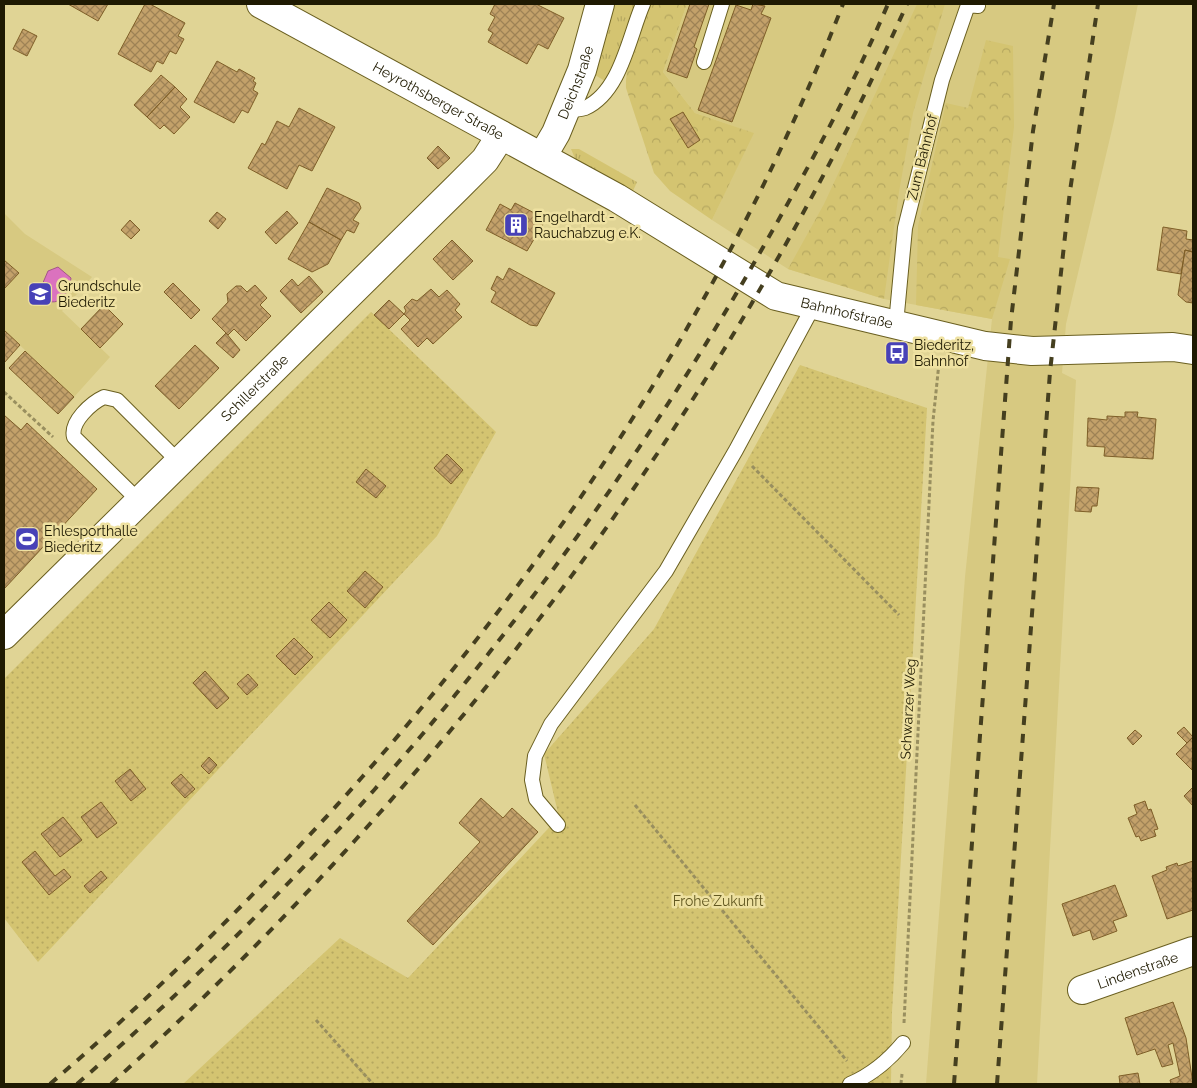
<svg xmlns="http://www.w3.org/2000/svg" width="1197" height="1088" viewBox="0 0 1197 1088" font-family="Raleway,sans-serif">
<defs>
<pattern id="grass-tufts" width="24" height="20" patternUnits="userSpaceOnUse" patternTransform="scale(1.25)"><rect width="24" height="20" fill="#d4c471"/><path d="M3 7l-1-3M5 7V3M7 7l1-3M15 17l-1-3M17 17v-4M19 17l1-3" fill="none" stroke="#b6a860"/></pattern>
<pattern id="forest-crowns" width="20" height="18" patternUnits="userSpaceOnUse" patternTransform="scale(1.25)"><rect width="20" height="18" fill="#d4c471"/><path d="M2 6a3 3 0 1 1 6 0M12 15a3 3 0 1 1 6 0" fill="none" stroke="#b6a860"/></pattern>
<pattern id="garden-dots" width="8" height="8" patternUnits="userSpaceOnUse" patternTransform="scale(1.25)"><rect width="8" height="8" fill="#d4c471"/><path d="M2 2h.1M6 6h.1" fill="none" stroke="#b6a860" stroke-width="1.8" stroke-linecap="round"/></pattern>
<pattern id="building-cross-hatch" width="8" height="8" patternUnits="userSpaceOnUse" patternTransform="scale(1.25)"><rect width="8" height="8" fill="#c3a16a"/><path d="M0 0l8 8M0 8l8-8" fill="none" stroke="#9e8255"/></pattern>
</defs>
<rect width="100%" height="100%" fill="#e0d495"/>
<path fill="#d7c981" d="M687,4h451l-24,117 -48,203 -4,49 14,7 -39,704h-111l39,-507 27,-258 -108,-20 -96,-30 -76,-49 41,-87 -58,-20 -32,-41z
M4,213l21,21 67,43 -30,34 48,46 -36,40 -70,-67z"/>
<path fill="url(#grass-tufts)" d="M613,4h23l-20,56 -11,21 -10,-6z
M571,149h8l58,33 -4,9 -57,-30z"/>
<path fill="url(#forest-crowns)" d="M649,4h38l-24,68 32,41 59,20 -42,87 -42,-29 -16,-18 -28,-85c-1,-29 14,-57 23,-84z
M917,4h28l-32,109 -14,79 -15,107 -96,-30 36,-65z
M986,40l27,6 1,81 -16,130 12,2 -18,60 -76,-14 2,-79 28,-123 22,5z"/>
<path fill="url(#garden-dots)" d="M371,312l125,120 -59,104 -399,426 -34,-44v-239z
M800,365l127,43 -35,604 -1,72h-708l157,-146 68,40 151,-161 -15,-63 110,-125z"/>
<path fill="#db72be" stroke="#a35886" d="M58,267l13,11c-2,19 -18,35 -32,14l9,-21z"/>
<path fill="url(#building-cross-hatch)" stroke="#7f5f28" d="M68,4h40l-10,17z
M145,4h5l35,19 -7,13 6,3 -8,15 -6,-3 -7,13 -6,-3 -6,11 -33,-18z
M495,4h41l28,14 -16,31 -10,-5 -11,20 -39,-22 5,-9 -5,-3 7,-13 -5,-3z
M690,4h19l-15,43 3,2 -10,29 -20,-7z
M753,4l12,2 -4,8 10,4 -39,104 -34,-12 38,-105 15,5z
M23,29l14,7 -10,20 -14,-7z
M217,61l20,11 2,-3 16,9 -2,3 3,2 -3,7 5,3 -10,20 -6,-3 -8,13 -40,-21z
M161,75l14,12 -28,30 -13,-12z
M175,87l12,12 -7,8 10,10 -16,17 -10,-9 -4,4 -13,-12z
M299,108l36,19 -23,44 -13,-6 -12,24 -39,-21 14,-25 3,2 12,-24 12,6z
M683,112l17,28 -12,8 -18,-29z
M438,146l12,12 -12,11 -11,-11z
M327,188l32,15 2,5 -8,12 6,3 -5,10 -7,-3 -6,10 -32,-18z
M515,203l31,16 -19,32 -41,-21 14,-26 11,6z
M287,211l11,12 -22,21 -11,-12z
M217,212l9,7 -8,10 -9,-8z
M130,220l10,10 -9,9 -10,-9z
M309,222l32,18 -13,24 -16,8 -24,-13z
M1163,227l24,4 -1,8 7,1v12l-8,-2 -4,24 -24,-4z
M452,240l21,21 -20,19 -20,-21z
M1185,250l8,2v51l-7,-1 -8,-7z
M4,260l15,13 -15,16z
M509,268l46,25 -18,33 -7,-1 -39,-23 5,-10 -5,-3 6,-13 6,4z
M309,276l14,16 -22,21 -21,-22 12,-12 6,7z
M173,283l27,27 -9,9 -27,-27z
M255,285l12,13 -7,7 11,11 -25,25 -12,-12 -6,6 -16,-16 16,-17 -1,-8 9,-8h5l6,6z
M431,289l8,8 8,-7 13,14 -5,6 7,7 -29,27 -6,-6 -9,9 -17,-18 9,-9 -6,-6 2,-3 -2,-4 8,-8 5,2z
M389,300l15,14 -15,15 -15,-14z
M104,305l19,19 -23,24 -19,-19z
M4,330l16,15 -16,18z
M226,333l14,17 -7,8 -17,-15z
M195,345l24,23 -40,41 -24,-23z
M25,351l49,46 -16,17 -49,-46z
M1125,412h13l-1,5 19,2 -3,40 -49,-3 1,-9 -18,-1 1,-28 19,2v-4l18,1z
M4,415l17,15 6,-7 70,66 -93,100z
M447,454l16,16 -12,14 -17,-16z
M366,469l20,17 -10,12 -20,-16z
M1077,487l22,1 -2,18h-5l-1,6 -16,-1z
M365,571l18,16 -18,21 -18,-17z
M329,602l18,18 -17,18 -19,-18z
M294,638l19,19 -18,18 -19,-19z
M205,671l24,27 -12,11 -24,-26z
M248,674l10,11 -11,10 -10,-11z
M1184,727l9,10 -6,6 -10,-10z
M1135,730l7,6 -9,9 -6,-7z
M1192,738l1,1 -1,31 -16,-16z
M209,757l8,8 -8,9 -8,-8z
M130,769l16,20 -15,12 -16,-20z
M181,774l14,15 -10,9 -14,-15z
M1193,787v19l-9,-10z
M481,798l22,20 9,-10 26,24 -105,113 -26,-24 73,-79 -21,-19z
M1145,801l3,9 3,-1 7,20 -4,1 2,6 -15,5 -2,-5 -3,1 -8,-19 9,-4 -3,-9z
M101,802l16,21 -20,15 -16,-21z
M63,817l19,23 -22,17 -19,-23z
M35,851l20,25 9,-7 7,8 -22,18 -27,-33z
M1193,861v49l-26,9 -15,-43 15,-6 -1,-3 11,-4 1,3z
M101,871l6,7 -17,15 -6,-7z
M1115,885l12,31 -14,5 4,10 -24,9 -3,-10 -17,6 -11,-32z
M1173,1002l13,36 7,46h-22l-1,-4 10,-4 -7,-33 -5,2 5,19 -11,3 -7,-18 -18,6 -12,-37z
M1138,1073l2,11h-20l-1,-8z"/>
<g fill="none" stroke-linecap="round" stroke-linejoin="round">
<defs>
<path id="lane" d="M704,62l18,-58
M566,110c6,0 13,0 19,-2 36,-16 44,-72 58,-104
M896,324l9,-96 37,-148 26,-75 10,1
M140,502l-66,-65c-4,-15 17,-34 30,-40l13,3 63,63
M558,825l-22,-26 -4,-19 3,-24 16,-32 115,-153 70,-121 78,-145
M850,1084c21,-9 39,-24 53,-41"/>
<g id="street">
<path id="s1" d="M542,157l14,-24 26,-63 18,-66"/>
<path id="s2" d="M4,635l454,-448 27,-27 16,-25"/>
<path id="s3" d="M1082,990l111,-39"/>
</g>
<g id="secondary">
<path id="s4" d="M261,4l356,194 159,98 209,50 47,5 141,-4 20,3"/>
</g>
</defs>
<use href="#lane" stroke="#6a5f20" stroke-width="16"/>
<use href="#street" stroke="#6a5f20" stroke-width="30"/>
<use href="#secondary" stroke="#6a5f20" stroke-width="30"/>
<path stroke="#998f5f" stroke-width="3" stroke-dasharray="4 2.5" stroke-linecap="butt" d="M4,392l49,45
M752,466l147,149
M635,805l212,256
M316,1020l57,64
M904,1023l29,-602 6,-58
M901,1084l1,-10"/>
<use href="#lane" stroke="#fff" stroke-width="14"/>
<use href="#street" stroke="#fff" stroke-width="28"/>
<use href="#secondary" stroke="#fff" stroke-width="28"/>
<path stroke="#453f1f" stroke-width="4" stroke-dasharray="9 9" stroke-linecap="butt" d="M50,1084c341,-293 629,-659 793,-1080
M77,1084c265,-230 492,-504 669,-807 51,-89 102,-179 142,-273
M111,1084c334,-302 611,-669 796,-1080
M954,1084l57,-764 22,-189 21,-127
M997,1084l53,-712 20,-181 28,-187"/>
</g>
<defs>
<symbol id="building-square" viewBox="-11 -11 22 22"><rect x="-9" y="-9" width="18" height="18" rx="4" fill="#4741b7" stroke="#eee1a1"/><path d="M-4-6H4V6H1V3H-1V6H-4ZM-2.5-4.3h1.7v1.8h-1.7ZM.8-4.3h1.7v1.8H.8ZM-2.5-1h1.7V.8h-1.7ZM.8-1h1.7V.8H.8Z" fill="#fff"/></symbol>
<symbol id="school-square" viewBox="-11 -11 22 22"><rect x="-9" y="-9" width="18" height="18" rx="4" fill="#4741b7" stroke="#eee1a1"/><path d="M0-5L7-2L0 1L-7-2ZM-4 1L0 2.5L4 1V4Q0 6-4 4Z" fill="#fff"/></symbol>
<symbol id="bus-square" viewBox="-11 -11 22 22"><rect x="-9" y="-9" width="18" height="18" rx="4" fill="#4741b7" stroke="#eee1a1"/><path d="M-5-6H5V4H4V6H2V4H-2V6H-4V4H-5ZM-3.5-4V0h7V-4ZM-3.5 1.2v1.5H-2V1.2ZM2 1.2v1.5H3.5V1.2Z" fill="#fff"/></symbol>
<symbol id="stadium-square" viewBox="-11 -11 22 22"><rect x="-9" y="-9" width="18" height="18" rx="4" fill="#4741b7" stroke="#eee1a1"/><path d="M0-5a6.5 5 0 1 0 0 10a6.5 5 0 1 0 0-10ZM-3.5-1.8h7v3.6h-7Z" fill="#fff"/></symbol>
</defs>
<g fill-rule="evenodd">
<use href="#building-square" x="502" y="211" width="28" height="28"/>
<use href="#school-square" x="26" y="280" width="28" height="28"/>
<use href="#bus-square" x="883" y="339" width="28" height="28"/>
<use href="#stadium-square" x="13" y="525" width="28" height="28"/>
</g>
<g text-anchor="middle" stroke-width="5" stroke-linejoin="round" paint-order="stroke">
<g font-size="14" fill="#1f1a02" stroke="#eee1a1">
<text dy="5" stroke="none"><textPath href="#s1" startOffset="82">Deichstraße</textPath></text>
<text dy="5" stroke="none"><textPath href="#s4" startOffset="202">Heyrothsberger Straße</textPath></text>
<text transform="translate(922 157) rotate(-76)" y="5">Zum Bahnhof</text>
<text dy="5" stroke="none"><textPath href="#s4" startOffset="665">Bahnhofstraße</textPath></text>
<text dy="5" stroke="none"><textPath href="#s2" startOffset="352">Schillerstraße</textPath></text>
<text transform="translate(908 709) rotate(-87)" y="5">Schwarzer Weg</text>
<text dy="5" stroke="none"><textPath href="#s3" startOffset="59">Lindenstraße</textPath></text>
</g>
<g font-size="14" fill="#1f1a02" stroke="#eee1a1" text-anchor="start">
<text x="534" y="222">Engelhardt -<tspan x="534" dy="16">Rauchabzug e.K.</tspan></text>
<text x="58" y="291">Grundschule<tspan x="58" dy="16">Biederitz</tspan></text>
<text x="914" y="350">Biederitz,<tspan x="914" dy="16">Bahnhof</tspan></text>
<text x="44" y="536">Ehlesporthalle<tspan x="44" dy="16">Biederitz</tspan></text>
</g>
<g font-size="14" fill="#625821" stroke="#eee1a1">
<text x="718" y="906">Frohe Zukunft</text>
</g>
</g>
<rect width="1197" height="1088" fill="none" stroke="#1f1a02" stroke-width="10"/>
</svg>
